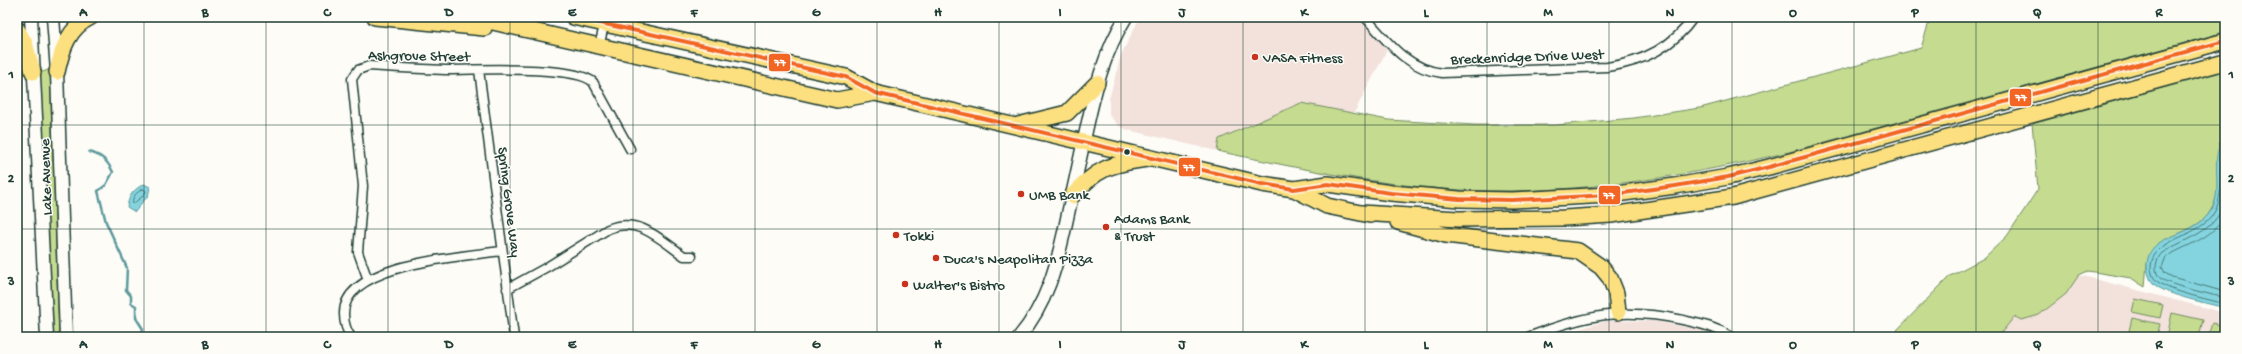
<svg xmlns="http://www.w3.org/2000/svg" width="2242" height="354" viewBox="0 0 2242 354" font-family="'Gochi Hand',sans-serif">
<rect width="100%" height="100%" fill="#fdfcf7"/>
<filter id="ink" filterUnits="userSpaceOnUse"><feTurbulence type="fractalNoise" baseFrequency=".025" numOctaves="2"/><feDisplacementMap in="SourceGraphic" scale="8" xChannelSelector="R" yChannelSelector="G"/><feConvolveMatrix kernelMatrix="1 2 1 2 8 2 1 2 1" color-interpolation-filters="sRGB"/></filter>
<g filter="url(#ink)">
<path fill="#f3e1dc" d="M1142,17h216l29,33 -34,65 -52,-12 -82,36 -2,12 -89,-21 -9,-4 -10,-11v-16l12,-44 16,-32z
M2079,275l146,38v24h-227l16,-20 8,3 17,-5 27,-21z
M1606,321h48l56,10 9,6h-167z"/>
<path fill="#c4db90" stroke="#728c62" d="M1943,17h282v15l-436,120c-113,27 -229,45 -345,37 -77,-6 -152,-22 -227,-38l2,-12 82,-36 87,17 87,5h81l78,-7 66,-10 221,-60 8,-26z
M50,69l9,268h-6l-14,-267 4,2z
M2225,70v66l-6,8c-1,20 3,48 -8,66 -13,25 -57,24 -63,49 -2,9 -2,19 -3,28l-14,-9 -43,-7 -9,4 -13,19 -27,21 -17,5 -8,-3 -16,20h-121l18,-5 55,-56 34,-18 23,-22 31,-47 -6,-66z
M2135,299l28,6 -3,13 -28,-6z
M2172,313l31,7 -4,17h-32z
M2132,318l28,6 -3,13 -28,-6z
M2212,323l13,3v11l-17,-1z"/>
<path fill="#84d4df" stroke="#5c989b" d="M2225,136v172c-18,-5 -56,-12 -70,-23 -6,-5 -8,-14 -8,-21 1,-12 7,-19 17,-24 17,-8 38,-13 48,-31 12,-23 -4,-53 13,-73z
M144,184l6,3 -2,10 -5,4 -8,11 -8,-5c2,-12 6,-17 17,-23z"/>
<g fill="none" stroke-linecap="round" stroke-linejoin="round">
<path stroke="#477978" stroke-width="1" d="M2225,143c-10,13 1,48 -10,68 -13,27 -62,26 -64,55 0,6 2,13 7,16 13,10 50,17 67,22
M143,189l3,2 -2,4 -11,9c-2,-7 4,-12 10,-15z
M2225,198c-6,34 -38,39 -63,55 -6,6 -9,18 -2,25 10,8 51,16 65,20
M2225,216c-14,24 -38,28 -59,41l-4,10 3,6 7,4 53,15"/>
<path stroke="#5c989b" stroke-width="2.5" d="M89,152c12,3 18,8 24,20l-7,13 -8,6 8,31 21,46 -1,22 5,6v7l5,3v12l7,11 -2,8"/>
<defs>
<path id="street" d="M1365,17c23,25 42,52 77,56l165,-6c36,-5 66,-20 87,-50
M599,47l6,-26
M479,70l35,267
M368,280l-10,-28 5,-66 -11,-107 6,-9 11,-4c26,2 51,3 77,4 27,0 130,-5 147,12l37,67
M507,289l40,-22 61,-38c30,-13 52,10 76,27h8
M351,337c-5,-7 -7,-14 -7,-23 -1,-51 122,-58 158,-63
M1528,337c57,-22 94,-30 155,-17 18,4 33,7 49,17"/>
<path id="secondary" d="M31,17l16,320
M53,17l4,55 9,265
M1019,337c28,-33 38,-72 47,-114 7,-31 13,-61 20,-92 9,-41 18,-79 40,-114"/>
<path id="highway" d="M375,17l109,11
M471,17l366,83 38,-7
M573,17l273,60 29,16 387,91 32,5 34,-5 63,9 68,6 53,1 97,-5 66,-9 53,-9 41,-10 456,-126
M17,29l8,14 8,29
M57,72c5,-23 11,-44 34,-55
M1018,125l49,-12 30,-30
M1294,189l33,17 43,9
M1072,196c25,-28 38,-32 75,-37
M1361,213l97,6 106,-1 47,-3 122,-18 492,-135
M1398,222l48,13 132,16 23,16 9,11 6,15 2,19"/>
</defs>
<use href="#street" stroke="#1f3d34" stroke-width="11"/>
<use href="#secondary" stroke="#1f3d34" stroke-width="15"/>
<use href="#highway" stroke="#1f3d34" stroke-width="18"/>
<use href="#street" stroke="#fdfcf7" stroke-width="8"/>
<use href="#secondary" stroke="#fdfcf7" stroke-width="12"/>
<use href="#highway" stroke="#fce080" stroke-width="15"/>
<defs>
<path id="bus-1" d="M573,17l273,60 29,16 387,91 32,5 34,-5 63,9 68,6 53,1 97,-5 66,-9 53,-9 41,-10 456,-126"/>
</defs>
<use href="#bus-1" stroke="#fdfcf7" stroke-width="7"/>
<use href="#bus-1" stroke="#f26522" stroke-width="4"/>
</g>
</g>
<path fill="none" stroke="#1f3d34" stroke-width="1" stroke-opacity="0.55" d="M144,17v320M266,17v320M388,17v320M510,17v320M633,17v320M755,17v320M877,17v320M999,17v320M1121,17v320M1243,17v320M1365,17v320M1487,17v320M1609,17v320M1732,17v320M1854,17v320M1976,17v320M2098,17v320M17,125h2208M17,229h2208"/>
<g fill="#c8321e" stroke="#fdfcf7" stroke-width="1.5">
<circle cx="1255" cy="57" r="4"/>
<circle cx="1021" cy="194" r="4"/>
<circle cx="1106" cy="227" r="4"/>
<circle cx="896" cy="235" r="4"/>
<circle cx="936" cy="258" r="4"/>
<circle cx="905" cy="284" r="4"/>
</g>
<circle fill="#1f3d34" stroke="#fdfcf7" stroke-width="1.5" cx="1127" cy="152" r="3.5"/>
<g text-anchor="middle" stroke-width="3" stroke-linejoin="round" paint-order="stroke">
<g font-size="15" fill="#1f3d34" stroke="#fdfcf7">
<text transform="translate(419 55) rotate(1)" y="5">Ashgrove Street</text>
<text transform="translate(1527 56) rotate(-2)" y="5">Breckenridge Drive West</text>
<text transform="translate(45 177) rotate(-92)" y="5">Lake Avenue</text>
<text transform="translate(510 202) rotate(83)" y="5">Spring Grove Way</text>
</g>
<g font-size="15" fill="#1f3d34" stroke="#fdfcf7" text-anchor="start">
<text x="1263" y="62">VASA Fitness</text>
<text x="1029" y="199">UMB Bank</text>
<text x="1114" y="223">Adams Bank<tspan x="1114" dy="17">&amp; Trust</tspan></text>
<text x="904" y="240">Tokki</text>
<text x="944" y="263">Duca's Neapolitan Pizza</text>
<text x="913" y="289">Walter's Bistro</text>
</g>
</g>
<g stroke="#fdfcf7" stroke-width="1.5">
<rect x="768" y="53" width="23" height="19" rx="4" fill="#f26522"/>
<rect x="2009" y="88" width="23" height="19" rx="4" fill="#f26522"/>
<rect x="1178" y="157" width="23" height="20" rx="4" fill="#f26522"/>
<rect x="1598" y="185" width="23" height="20" rx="4" fill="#f26522"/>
</g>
<g font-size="11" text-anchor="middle" font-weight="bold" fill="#fff">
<text x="780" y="66">77</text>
<text x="2021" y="101">77</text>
<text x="1189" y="171">77</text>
<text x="1609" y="199">77</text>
</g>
<rect width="2242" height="354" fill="none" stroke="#fdfcf7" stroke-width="44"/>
<rect x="22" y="22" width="2198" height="310" fill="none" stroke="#1f3d34" stroke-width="1.5"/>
<g font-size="13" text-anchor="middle" font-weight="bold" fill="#1f3d34">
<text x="83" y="16">A</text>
<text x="205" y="16">B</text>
<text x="327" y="16">C</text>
<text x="449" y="16">D</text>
<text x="572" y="16">E</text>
<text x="694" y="16">F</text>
<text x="816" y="16">G</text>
<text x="938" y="16">H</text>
<text x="1060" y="16">I</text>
<text x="1182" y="16">J</text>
<text x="1304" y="16">K</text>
<text x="1426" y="16">L</text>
<text x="1548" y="16">M</text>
<text x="1670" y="16">N</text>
<text x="1793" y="16">O</text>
<text x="1915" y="16">P</text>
<text x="2037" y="16">Q</text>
<text x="2159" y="16">R</text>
<text x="11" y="78">1</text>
<text x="2231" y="78">1</text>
<text x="11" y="182">2</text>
<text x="2231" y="182">2</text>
<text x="11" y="285">3</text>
<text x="2231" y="285">3</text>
<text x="83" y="348">A</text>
<text x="205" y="348">B</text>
<text x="327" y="348">C</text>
<text x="449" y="348">D</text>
<text x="572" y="348">E</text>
<text x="694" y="348">F</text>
<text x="816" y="348">G</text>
<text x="938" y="348">H</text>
<text x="1060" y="348">I</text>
<text x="1182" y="348">J</text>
<text x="1304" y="348">K</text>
<text x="1426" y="348">L</text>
<text x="1548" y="348">M</text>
<text x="1670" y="348">N</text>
<text x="1793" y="348">O</text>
<text x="1915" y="348">P</text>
<text x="2037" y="348">Q</text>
<text x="2159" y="348">R</text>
</g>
</svg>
